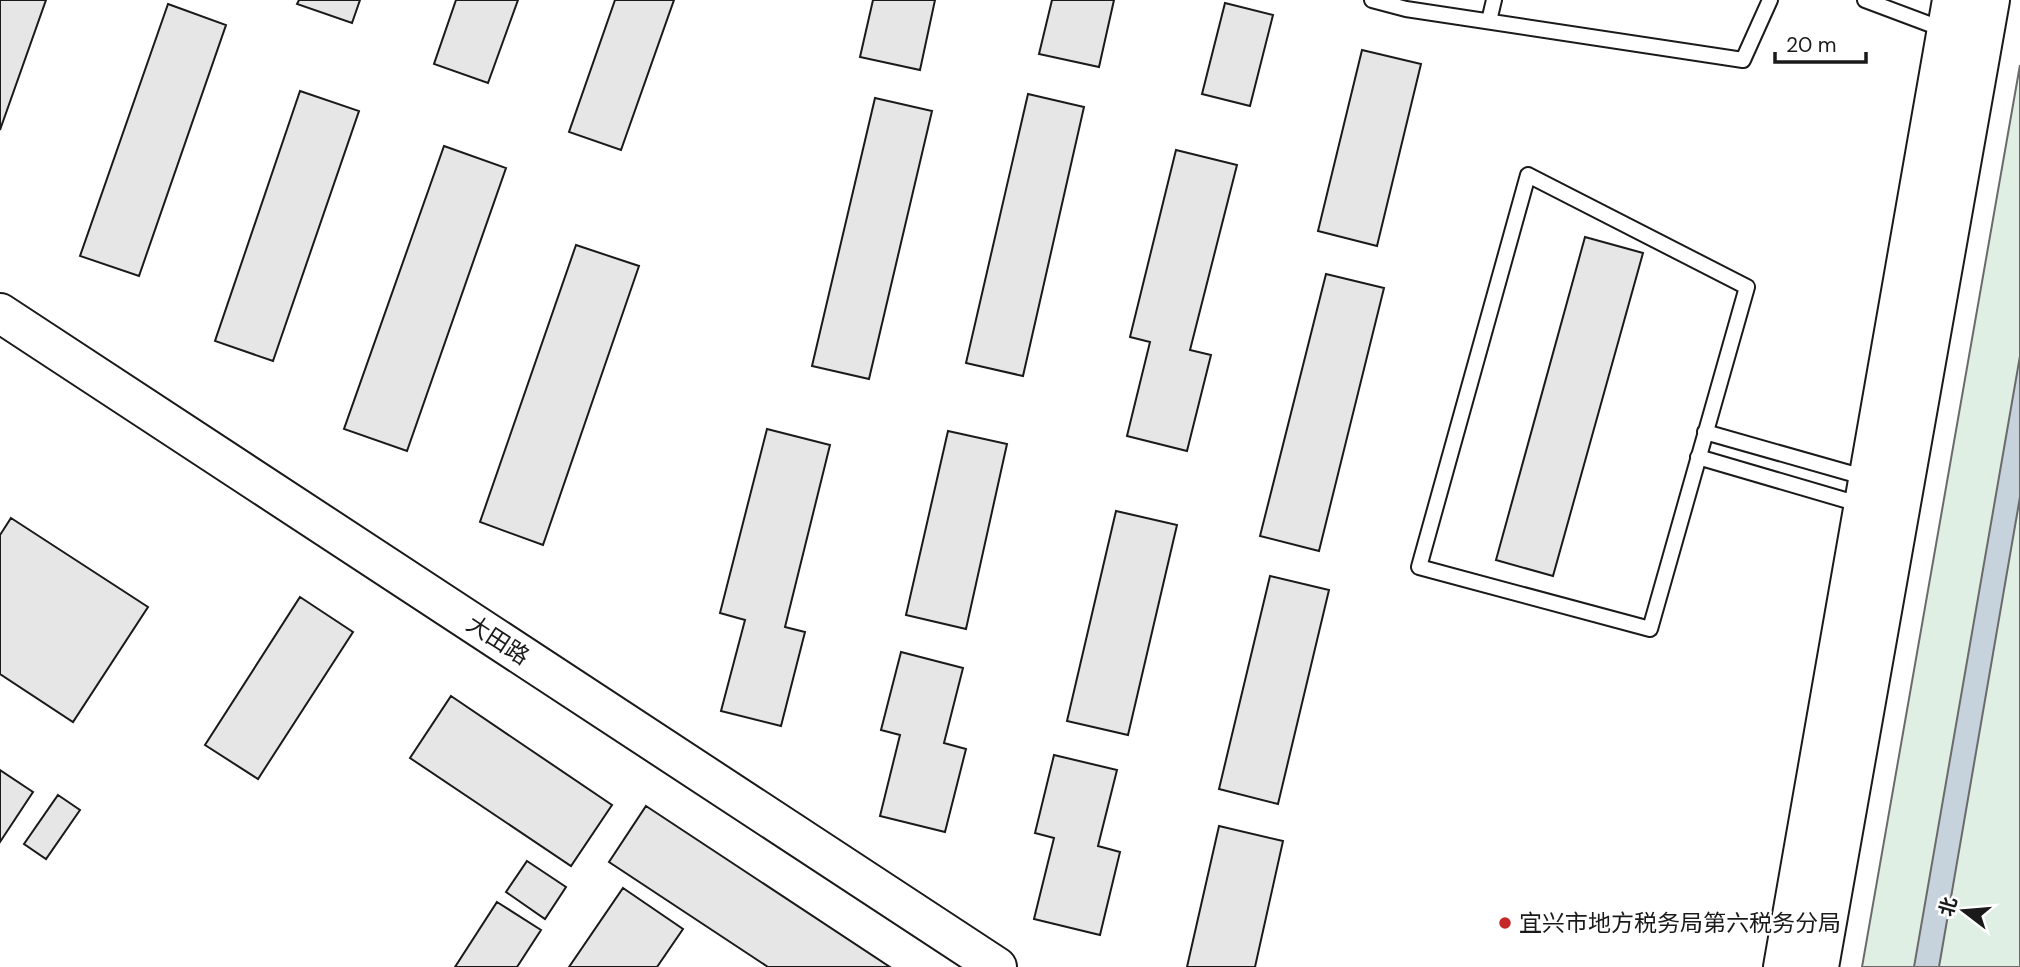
<svg xmlns="http://www.w3.org/2000/svg" width="2020" height="967" viewBox="0 0 2020 967" font-family="'DM Sans','Noto Sans SC',sans-serif">
<rect width="100%" height="100%" fill="#fff"/>
<path fill="#e0efe3" stroke="#6a6a6a" stroke-width="2" d="M2020,65v902h-158z"/>
<path fill="#c6d2dc" stroke="#6a6a6a" stroke-width="2" d="M2020,356v141l-81,470h-25z"/>
<path fill="#e6e6e6" stroke="#1a1a1a" stroke-width="2" d="M0,0h46l-46,130z
M299,0h61l-8,23 -55,-19z
M456,0h62l-30,83 -54,-19z
M615,0h59l-53,150 -52,-18z
M873,0h62l-15,70 -60,-13z
M1052,0h62l-15,67 -60,-13z
M1225,3l48,12 -23,91 -48,-12z
M168,4l58,21 -87,251 -59,-20z
M1362,50l59,14 -44,182 -59,-15z
M300,91l59,20 -86,250 -58,-20z
M1028,94l56,13 -61,269 -57,-13z
M875,98l57,13 -63,268 -57,-13z
M444,146l62,22 -99,283 -63,-22z
M1176,150l61,15 -47,185 21,5 -24,96 -60,-15 23,-94 -20,-5z
M1585,237l58,16 -90,323 -57,-16z
M576,245l63,21 -96,279 -63,-23z
M1326,274l58,14 -65,263 -59,-15z
M767,429l63,16 -45,182 20,5 -24,94 -60,-15 24,-91 -25,-7z
M948,431l59,13 -41,185 -60,-14z
M1116,511l61,14 -49,210 -61,-14z
M11,518l137,89 -75,115 -73,-48v-139z
M1270,576l59,14 -51,214 -59,-15z
M300,597l53,35 -95,147 -53,-34z
M901,652l62,16 -19,75 22,6 -21,83 -65,-16 20,-81 -19,-5z
M451,696l161,109 -41,61 -161,-108z
M1054,755l63,15 -19,76 22,6 -20,83 -66,-16 20,-81 -19,-5z
M0,770l33,22 -33,50z
M58,795l22,15 -34,49 -22,-15z
M646,806l244,161h-122l-159,-105z
M1219,826l64,15 -28,126h-68z
M527,861l39,26 -21,32 -39,-27z
M623,888l60,41 -26,38h-88z
M497,902l44,28 -24,37h-62z"/>
<g fill="none" stroke-linecap="round" stroke-linejoin="round">
<defs>
<path id="lane" d="M1372,0l34,9 337,51 27,-60
M1865,0l80,30
M1489,21l5,-21
M1528,175l219,112 -97,342 -231,-62z
M1705,432l162,46
M1698,457l164,48"/>
<path id="secondary" d="M0,313l997,654
M1783,967l169,-967
M1819,967l171,-967"/>
</defs>
<use href="#lane" stroke="#1a1a1a" stroke-width="18"/>
<use href="#secondary" stroke="#1a1a1a" stroke-width="42"/>
<use href="#lane" stroke="#fff" stroke-width="14"/>
<use href="#secondary" stroke="#fff" stroke-width="38"/>
</g>
<circle fill="#c62828" stroke="#fff" stroke-width="2.5" cx="1505" cy="923" r="7"/>
<g text-anchor="middle" stroke-width="5" stroke-linejoin="round" paint-order="stroke">
<g font-size="23" fill="#1a1a1a" stroke="#fff">
<text transform="translate(498 640) rotate(33)" y="8">大田路</text>
</g>
<g font-size="23" fill="#1a1a1a" stroke="#fff" text-anchor="start">
<text x="1519" y="931">宜兴市地方税务局第六税务分局</text>
</g>
</g>
<g transform="translate(1964 911) rotate(286)" stroke="#ffffff" stroke-width="5" paint-order="stroke">
<path d="M0-5L12 26L0 18L-12 26Z" fill="#1a1a1a"/>
<text y="-10" font-size="19" font-weight="bold" text-anchor="middle" fill="#1a1a1a">北</text>
</g>
<path d="M1775 52v10h91v-10" fill="none" stroke="#1a1a1a" stroke-width="3.5"/>
<text x="1786" y="52" font-size="21" fill="#1a1a1a" stroke="#ffffff" stroke-width="5" paint-order="stroke">20 m</text>
</svg>
